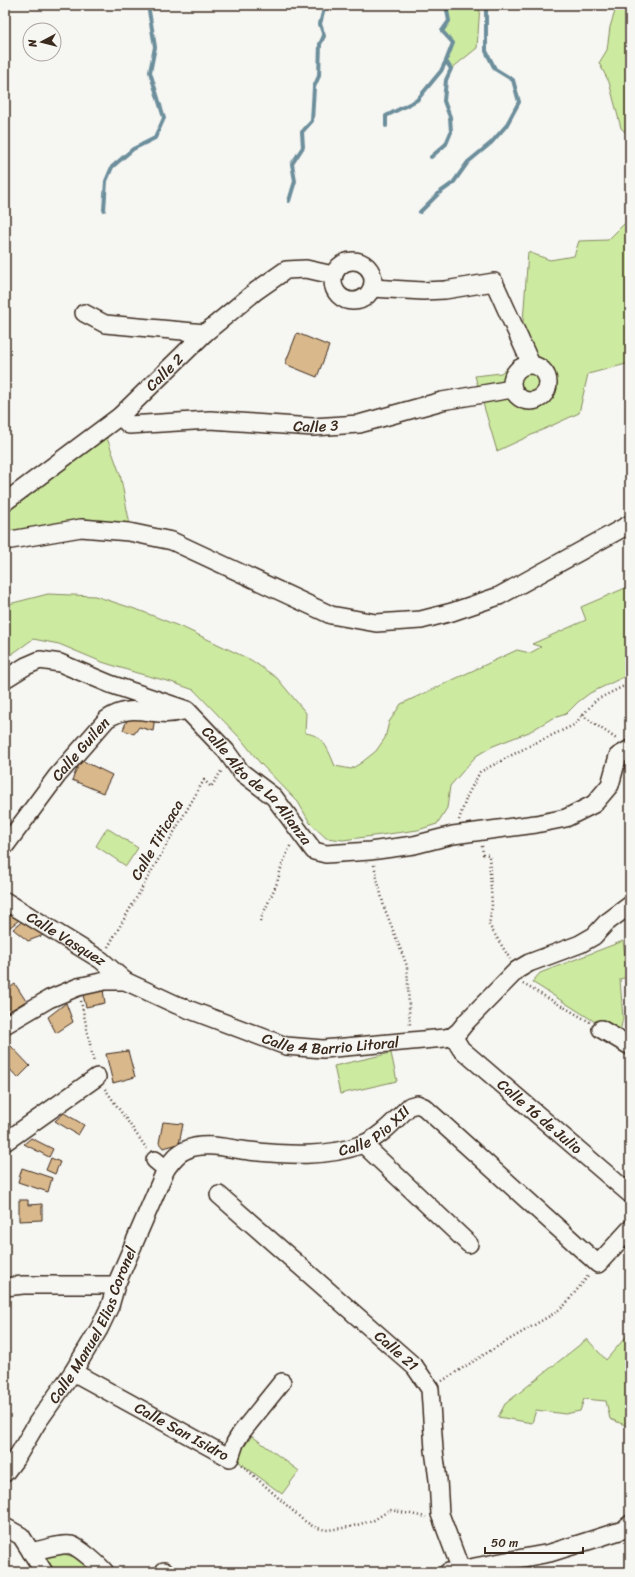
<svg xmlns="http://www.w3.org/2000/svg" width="635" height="1577" viewBox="0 0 635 1577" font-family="Sriracha,sans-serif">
<rect width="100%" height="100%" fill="#f6f6f2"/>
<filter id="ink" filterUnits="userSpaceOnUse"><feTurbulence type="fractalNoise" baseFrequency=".025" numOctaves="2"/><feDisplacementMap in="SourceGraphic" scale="8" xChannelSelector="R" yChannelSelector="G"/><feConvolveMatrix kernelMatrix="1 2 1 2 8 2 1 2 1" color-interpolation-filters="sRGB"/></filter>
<g filter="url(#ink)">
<path fill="#cdeaa1" stroke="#848a60" d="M446,5h34l-3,43 -26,21 -5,-8 7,-18 -11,-12 7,-10z
M617,5h13v132l-9,-9 -12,-46 -10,-19 8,-13 3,-23z
M630,218v145l-42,11 -9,39 -82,38 -22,-75 26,-3 16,-13 5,-24 6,-84 22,8 24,-4 5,-15 29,-1z
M107,438l13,36 10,51 -125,10v-20l7,-8 77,-61z
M630,586v88l-40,19 -12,9 -12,12 -15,5 -22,13 -36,14 -17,10 -26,30 -3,22 -10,16 -19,6 -75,10 -17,-2 -16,-15 -12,-21 -38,-39 -19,-24 -47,-49 -23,-8 -34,-9 -35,-11 -43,-18 -26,-5 -28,20v-54l43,-11 47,2 46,15 45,18 65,31 26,18 29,35 -1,20c19,2 23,17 30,33l16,3 10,-6 15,-12 9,-13 4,-16 12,-18 116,-54 13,3 11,-6 -9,-3 54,-24 -5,-13z
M107,828l31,20 -12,18 -30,-20z
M623,941l5,36 -8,2 3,39 -4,19 -87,-55 8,-9z
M391,1053l6,28 -57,13 -6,-28z
M630,1332v95l-20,-8 -4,-18 -22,-2 -4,12 -15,3 -29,-4 -4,13 -34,-6 7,-13 82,-65 19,21z
M252,1436l47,35 -17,23 -47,-35z
M47,1551c16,3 37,5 46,21h-45l-8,-13z"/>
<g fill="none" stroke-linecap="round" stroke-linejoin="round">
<path stroke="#6c8e9b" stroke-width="4" d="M386,126v-10l31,-16 24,-29 5,-10
M431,157l15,-13 5,-12 -1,-15 -6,-16 2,-21 5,-11 -5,-8 7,-18 -11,-12 7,-10 -3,-16
M289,201l6,-20 -3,-17 11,-17 -1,-15 10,-11 2,-34 5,-11 1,-32 4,-8 -4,-12 5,-19
M104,210l2,-29 6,-14 21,-18 22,-11 9,-20 -14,-46 5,-25 -7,-42
M420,212l19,-19 14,-10 15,-21 23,-19 15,-17 13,-24 -6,-22 -18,-11 -9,-18v-46"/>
</g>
<path fill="#d9b88c" stroke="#3b2a1e" d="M297,333l32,13 -12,31 -32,-13z
M129,715l26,1 -2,15 -14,-4 -5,7 -11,-4z
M81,760l31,15 -9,18 -31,-13z
M11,910l12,7 -18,14v-17z
M25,919l18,12 1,4 -16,6 -15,-12z
M15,984l11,17 -18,11 -3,-5v-16z
M103,990l2,13 -19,4 -3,-12z
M66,1003l7,19 -17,11 -8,-16z
M10,1045l20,21 -12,12 -13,-14v-14z
M128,1051l7,26 -22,6 -7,-29z
M64,1113l20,12 -6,10 -23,-14z
M163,1122l20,2 -4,20 -16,4 -4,-5z
M31,1138l22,11 -4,8 -25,-13z
M51,1158l9,4 -5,12 -9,-4z
M22,1168l30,10 -4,14 -30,-10z
M19,1200h9v5l14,-1v16l-23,1z"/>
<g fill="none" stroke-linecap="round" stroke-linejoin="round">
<defs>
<g id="minor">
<circle cx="353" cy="281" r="20"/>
<path d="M372,288l51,3 22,-1 49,-8 37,82"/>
<path d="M84,313l21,11 100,9"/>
<circle cx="530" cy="383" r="18"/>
<path id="s1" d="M120,416l9,9 81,-5 103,7 46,-3 83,-23 70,-12"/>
<path id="s2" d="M5,502l115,-86 85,-83 51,-42 30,-21 20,-1 27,6"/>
<path d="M5,541l76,-13 48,4 43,9 159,74 45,8 45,-3 31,-8 47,-16 131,-72"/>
<path id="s3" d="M5,679l21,-13 14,-6 20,3 50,21 77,26 39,41 15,21 33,25 40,54 12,3 44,-3 44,-6 39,-10 83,-11 30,-6 28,-14 16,-19 8,-29 12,-7"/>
<path id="s4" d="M5,846l52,-70 50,-57c29,-19 47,1 76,-8"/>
<path id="s5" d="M5,901l96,59 24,21"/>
<path id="s6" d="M5,1025l44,-26 29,-12 27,-6h20l52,24 109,41 37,3 122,-11 8,-2 6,-5 8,-10 50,-51 12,-7 51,-19 14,-8 12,-13 24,-18"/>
<path d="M601,1029l29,17"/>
<path id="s7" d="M453,1036l8,13 169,145"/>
<path d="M5,1142l92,-65"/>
<path d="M363,1144l106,100"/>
<path d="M155,1160l11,9"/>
<path id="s8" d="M219,1195l196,172 15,22 4,61 4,30 2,34 21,56"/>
<path d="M5,1287l18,-2h93"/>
<path id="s9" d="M73,1372l157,86 5,-15 6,-10 41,-51"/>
<path id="s10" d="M5,1473l12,-16 20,-34 36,-51 26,-43 11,-23 6,-21 50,-116c6,-8 11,-16 20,-19 18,-9 44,-1 63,1 37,4 78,7 114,-7 18,-7 33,-25 47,-38l7,-2 7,3 174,157 32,-35"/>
<path d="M5,1527l16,9 23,36"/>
<path d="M31,1552c10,-2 30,-9 40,-7 8,2 28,20 34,27"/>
<path d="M164,1571l1,1"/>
<path d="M448,1572l102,-19 73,-23 7,-6"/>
</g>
</defs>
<use href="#minor" stroke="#3b2a1e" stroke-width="20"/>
<path stroke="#3b2a1e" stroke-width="2.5" stroke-dasharray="1 3" stroke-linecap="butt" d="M582,715l36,25
M459,820l8,-24 13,-24 51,-27 43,-20 22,-25 34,-17
M482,846l1,8 6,1 3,51 -3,19 21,34
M374,865l10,42 23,59 3,61
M260,921l17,-38 5,-18 9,-21
M108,947l96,-167 7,7 11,-17
M523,984l67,38
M81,1001l13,62
M105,1089l42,60
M442,1381l48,-30 63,-37 11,-8 25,-31
M242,1465l61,55 11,7 12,3 9,-1 15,-2 24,-7 16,-10 36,7"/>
<use href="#minor" stroke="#f6f6f2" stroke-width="17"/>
</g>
</g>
<g text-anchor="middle" stroke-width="3" stroke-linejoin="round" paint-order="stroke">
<g font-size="15" fill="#3b2a1e" stroke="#f6f6f2">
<text dy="5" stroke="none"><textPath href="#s2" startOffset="206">Calle 2</textPath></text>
<text dy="5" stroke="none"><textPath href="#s1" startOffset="200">Calle 3</textPath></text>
<text dy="5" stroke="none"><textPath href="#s4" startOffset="123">Calle Guilen</textPath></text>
<text dy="5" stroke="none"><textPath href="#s3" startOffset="299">Calle Alto de La Alianza</textPath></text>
<text transform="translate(157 840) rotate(-60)" y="5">Calle Titicaca</text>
<text dy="5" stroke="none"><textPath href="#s5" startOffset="72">Calle Vasquez</textPath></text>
<text dy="5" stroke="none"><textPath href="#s6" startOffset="348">Calle 4 Barrio Litoral</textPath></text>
<text dy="5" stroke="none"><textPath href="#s7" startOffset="119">Calle 16 de Julio</textPath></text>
<text dy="5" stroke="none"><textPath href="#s10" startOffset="569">Calle Pio XII</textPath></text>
<text dy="5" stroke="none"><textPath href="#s10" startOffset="173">Calle Manuel Elias Coronel</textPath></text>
<text dy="5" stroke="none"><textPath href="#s8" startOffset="236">Calle 21</textPath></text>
<text dy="5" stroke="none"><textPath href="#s9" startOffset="124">Calle San Isidro</textPath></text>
</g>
</g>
<rect width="635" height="1577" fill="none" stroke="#f6f6f2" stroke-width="20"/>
<rect x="10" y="10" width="615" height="1557" fill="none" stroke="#3b2a1e" stroke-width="1.5" filter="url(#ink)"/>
<g transform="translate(42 42) rotate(263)"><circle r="19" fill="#f6f6f2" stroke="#aba49d"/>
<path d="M0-3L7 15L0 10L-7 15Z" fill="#3b2a1e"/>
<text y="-6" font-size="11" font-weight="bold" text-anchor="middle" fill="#3b2a1e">N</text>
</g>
<path d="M485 1547v6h98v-6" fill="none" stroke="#3b2a1e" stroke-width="2"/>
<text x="491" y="1547" font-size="12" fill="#3b2a1e" stroke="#f6f6f2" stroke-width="3" paint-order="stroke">50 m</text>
</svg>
